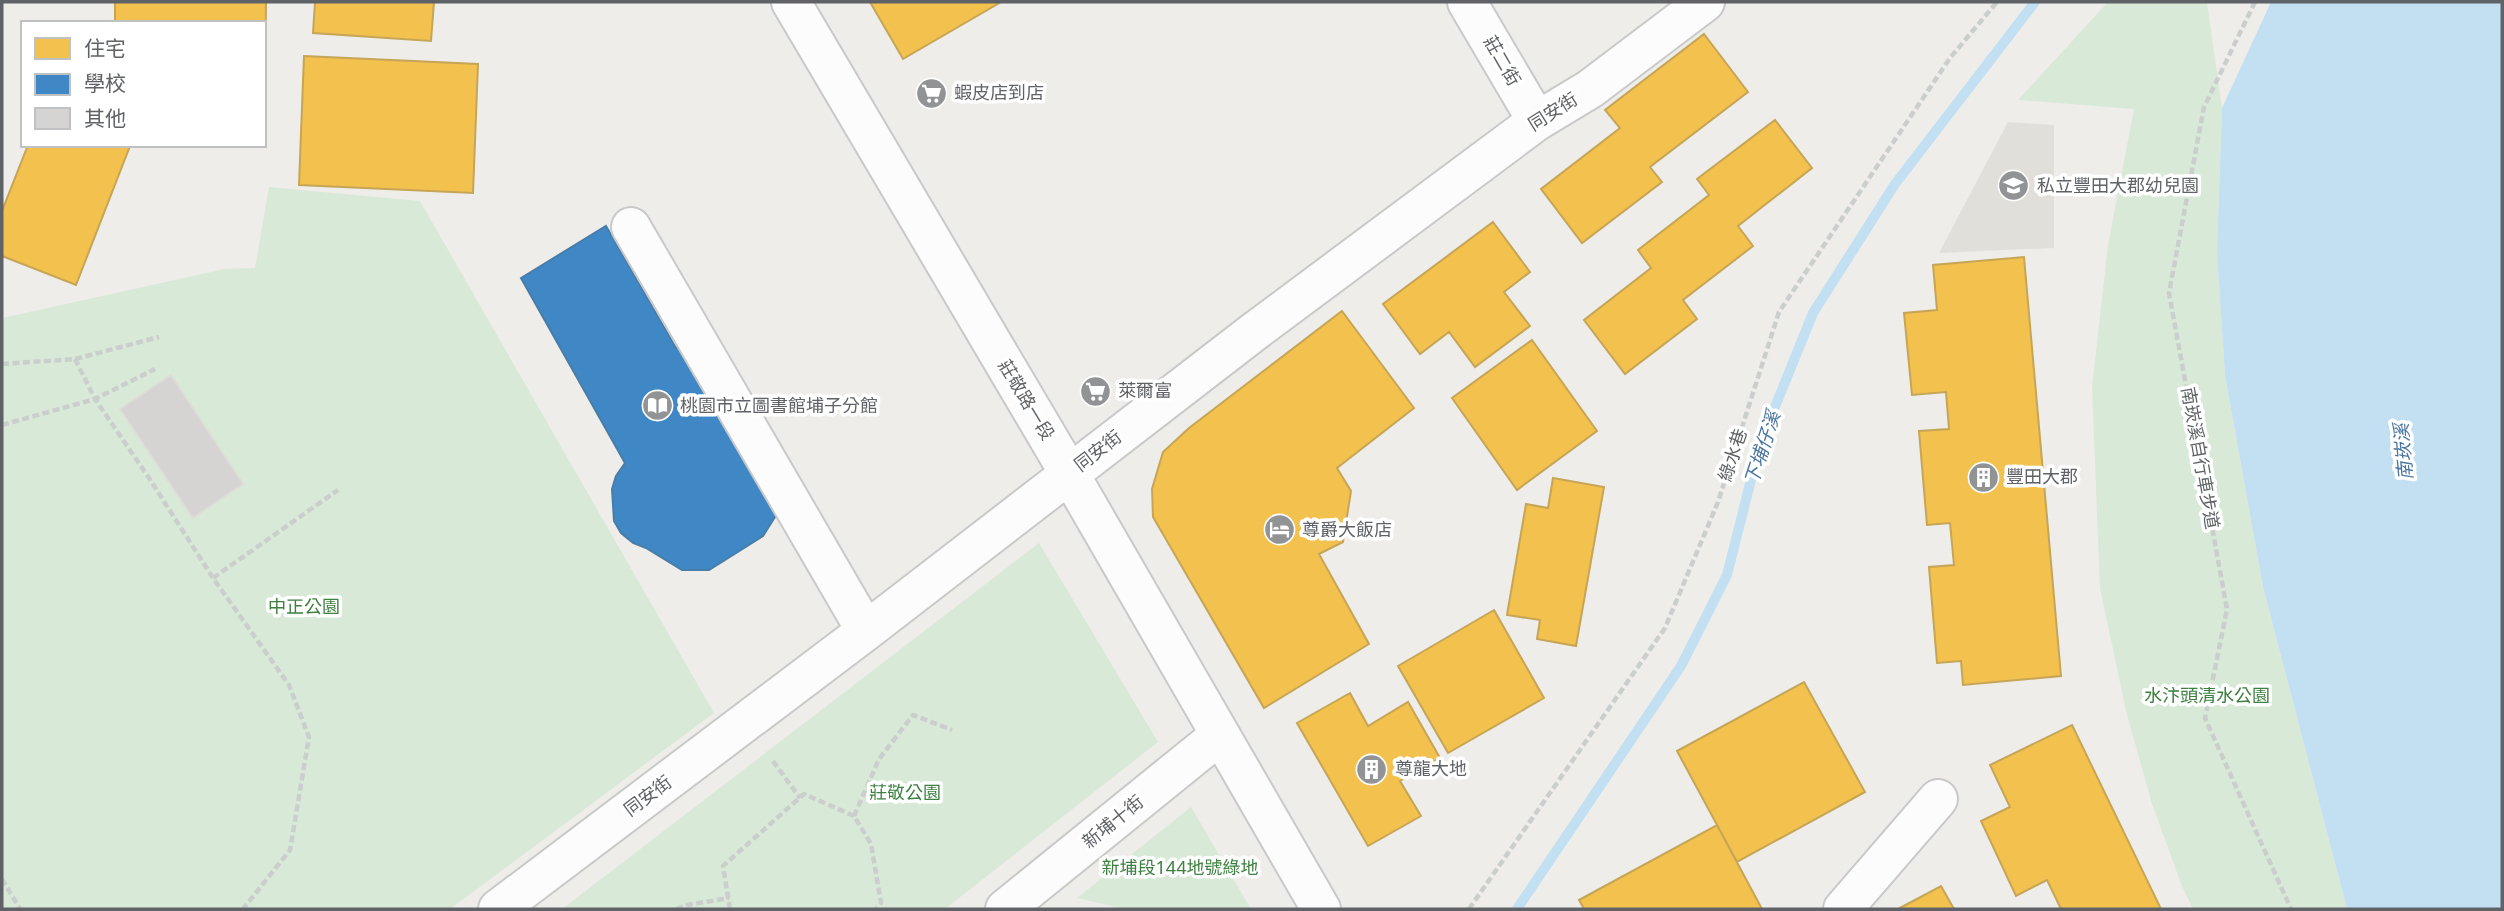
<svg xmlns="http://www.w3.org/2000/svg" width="2504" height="911" viewBox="0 0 2504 911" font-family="'Noto Sans','Noto Sans TC',sans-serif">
<rect width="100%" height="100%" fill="#eeedea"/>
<path fill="#e1dfda" d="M2008,122l46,3v123l-115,5z"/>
<path fill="#d9e9d7" d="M2108,2h99l15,106 -5,145 8,122 38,212 84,322h-154l-11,-23 -30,-82 -26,-93 -26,-123 -8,-201 16,-142 26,-136 -116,-9z
M269,187l151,14 294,512 -264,196h-448v-591l223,-49 30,-1z
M1039,543l119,199 -213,167h-383z
M1191,807l60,102h-126l-48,-11z"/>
<path fill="#c3e0f3" d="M2271,2h231v907h-155l-84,-322 -38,-212 -8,-122 5,-145z"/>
<path fill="#f2c14e" stroke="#c6a556" stroke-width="2" d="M115,2h151l-1,91 -1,-70h-149z
M315,2h119l-3,39 -118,-8z
M870,2h131l-98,57z
M1704,34l44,58 -98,75 12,15 -80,61 -41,-54 79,-61 -15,-18z
M304,56l174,8 -5,129 -174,-8z
M1775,120l37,48 -74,58 15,20 -70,54 14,19 -72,55 -41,-54 67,-52 -13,-18 71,-55 -12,-16z
M28,145l102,1 -54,139 -74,-29v-45z
M1493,222l37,50 -26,20 26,34 -55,41 -26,-35 -29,22 -37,-50z
M2024,257l37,419 -98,9 -2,-24 -24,2 -8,-96 25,-2 -4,-42 -23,2 -8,-94 30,-2 -3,-37 -34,3 -8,-82 33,-3 -4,-45z
M1342,311l72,97 -77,60 14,23 -8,51 -24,12 50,90 -105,64 -111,-191 -1,-28 11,-37 26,-24z
M1532,340l65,91 -80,59 -65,-92z
M1553,478l51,9 -28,159 -39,-7 3,-19 -33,-5 19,-111 22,4z
M1494,610l50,88 -96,55 -50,-87z
M1804,682l61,110 -128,70 -60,-111z
M1350,693l18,33 40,-24 32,56 -40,23 21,35 -53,30 -71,-123z
M2072,725l89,184h-100l-14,-29 -31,16 -35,-75 29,-14 -20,-42z
M1717,825l45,84h-178l-5,-9z
M1941,886l13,23h-56z"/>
<path fill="#3f88c5" stroke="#497da9" stroke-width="2" d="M606,226l70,122 10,-6 94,167 -17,27 -54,34h-27l-36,-22 -13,-5 -12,-10 -7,-12 -2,-32 4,-13 9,-13 -104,-185z"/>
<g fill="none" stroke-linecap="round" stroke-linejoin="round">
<path stroke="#c3e0f3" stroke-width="10" d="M1517,909l164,-243 46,-91 33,-131 53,-131 82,-129 140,-182"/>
</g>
<path fill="#d5d4d3" stroke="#dedcd9" stroke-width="2" d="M171,375l72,109 -50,34 -73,-109z"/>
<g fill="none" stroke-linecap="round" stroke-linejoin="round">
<defs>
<path id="minor" d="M791,2l278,471 252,436
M1467,2l70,119
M631,227l235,404
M498,909l368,-278 389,-300 282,-210 53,-32 115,-87
M1005,909l215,-174
M1843,909l95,-110"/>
</defs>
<use href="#minor" stroke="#c9c9c9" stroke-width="42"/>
<path stroke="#cacecc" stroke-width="4.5" stroke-dasharray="7 3.5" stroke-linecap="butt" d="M2255,2l-51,105 -35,186 58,316 -22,109 86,191
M75,359l20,40 54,79 64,100 76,107 20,52 -19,113 -47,59
M2,364l73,-5 84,-22
M2,425l93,-26 60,-30
M213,578l125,-88
M773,761l27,37
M854,816l25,-57 34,-44 39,15
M2,879l18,30
M676,909l11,-4 42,-7
M730,909l-7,-43 81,-72 50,22 17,28 10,59 -5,6
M1469,909l196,-281 53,-126 61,-190 171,-254 47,-56"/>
<use href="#minor" stroke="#fcfcfc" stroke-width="38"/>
</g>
<defs>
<symbol id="supermarket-disc" viewBox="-11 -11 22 22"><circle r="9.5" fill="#919395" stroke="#fff"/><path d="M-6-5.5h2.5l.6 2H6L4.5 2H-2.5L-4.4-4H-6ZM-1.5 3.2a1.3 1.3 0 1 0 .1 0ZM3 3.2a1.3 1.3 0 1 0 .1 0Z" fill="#fff"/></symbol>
<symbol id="school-disc" viewBox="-11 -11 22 22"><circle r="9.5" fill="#919395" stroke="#fff"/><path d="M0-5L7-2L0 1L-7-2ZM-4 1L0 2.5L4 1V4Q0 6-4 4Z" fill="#fff"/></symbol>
<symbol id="library-disc" viewBox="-11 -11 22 22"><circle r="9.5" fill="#919395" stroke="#fff"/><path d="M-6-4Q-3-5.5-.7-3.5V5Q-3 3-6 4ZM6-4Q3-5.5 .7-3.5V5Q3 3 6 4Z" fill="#fff"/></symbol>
<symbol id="building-disc" viewBox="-11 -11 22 22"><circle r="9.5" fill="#919395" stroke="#fff"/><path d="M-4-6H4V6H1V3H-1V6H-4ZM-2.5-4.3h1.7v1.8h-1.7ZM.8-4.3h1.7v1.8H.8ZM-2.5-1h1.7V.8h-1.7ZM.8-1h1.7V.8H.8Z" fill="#fff"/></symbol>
<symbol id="hotel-disc" viewBox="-11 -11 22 22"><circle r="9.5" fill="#919395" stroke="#fff"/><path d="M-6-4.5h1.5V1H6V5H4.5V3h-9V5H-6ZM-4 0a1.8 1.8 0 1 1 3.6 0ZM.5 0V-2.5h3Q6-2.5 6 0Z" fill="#fff"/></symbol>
</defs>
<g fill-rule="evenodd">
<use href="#supermarket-disc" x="914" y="76" width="35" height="35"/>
<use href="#school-disc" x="1996" y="168" width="35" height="35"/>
<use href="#supermarket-disc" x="1078" y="374" width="35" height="35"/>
<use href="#library-disc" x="640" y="388" width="35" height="35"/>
<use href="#building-disc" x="1966" y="460" width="35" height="35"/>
<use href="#hotel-disc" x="1262" y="512" width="35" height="35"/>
<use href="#building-disc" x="1354" y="752" width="35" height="35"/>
</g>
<g text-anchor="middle" stroke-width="7" stroke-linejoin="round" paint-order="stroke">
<g font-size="18" fill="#5f6367" stroke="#fff">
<text transform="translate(1502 61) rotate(60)" y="6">莊二街</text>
<text transform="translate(1553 112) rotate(-32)" y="6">同安街</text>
<text transform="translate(1026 400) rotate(59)" y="6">莊敬路一段</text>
<text transform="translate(1098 451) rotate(-38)" y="6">同安街</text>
<text transform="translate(1733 455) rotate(-72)" y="6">綠水巷</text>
<text transform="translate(2200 458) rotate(80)" y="6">南崁溪自行車步道</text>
<text transform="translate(648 796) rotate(-37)" y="6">同安街</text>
<text transform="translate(1113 822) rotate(-39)" y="6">新埔十街</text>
</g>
<g font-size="18" fill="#5f6367" stroke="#fff" text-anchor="start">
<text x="954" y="99">蝦皮店到店</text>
<text x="2037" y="192">私立豐田大郡幼兒園</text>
<text x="1118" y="397">萊爾富</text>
<text x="680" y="412">桃園市立圖書館埔子分館</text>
<text x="2006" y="483">豐田大郡</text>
<text x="1302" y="536">尊爵大飯店</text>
<text x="1395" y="775">尊龍大地</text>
</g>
<g font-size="18" fill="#3d8040" stroke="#fff">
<text x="304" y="613">中正公園</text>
<text x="2207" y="702">水汴頭清水公園</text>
<text x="905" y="799">莊敬公園</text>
<text x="1180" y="874">新埔段144地號綠地</text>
</g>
<g font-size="19" font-style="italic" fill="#4a75a1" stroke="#fff">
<text transform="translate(1762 448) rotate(-72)" y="7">下埔仔溪</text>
<text transform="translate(2403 452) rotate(-95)" y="7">南崁溪</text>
</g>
</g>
<rect width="2504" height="911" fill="none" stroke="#5f6367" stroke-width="7"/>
<rect x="21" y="21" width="245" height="126" fill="#ffffff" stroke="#bfc1c2" stroke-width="2"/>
<rect x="35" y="38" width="35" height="21" fill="#f2c14e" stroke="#bfc1c2" stroke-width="2"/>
<text x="84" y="56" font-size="21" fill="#5f6367">住宅</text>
<rect x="35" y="74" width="35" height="21" fill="#3f88c5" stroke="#bfc1c2" stroke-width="2"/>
<text x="84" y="91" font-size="21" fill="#5f6367">學校</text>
<rect x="35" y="108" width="35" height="21" fill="#d5d4d3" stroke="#bfc1c2" stroke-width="2"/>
<text x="84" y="126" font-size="21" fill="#5f6367">其他</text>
</svg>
